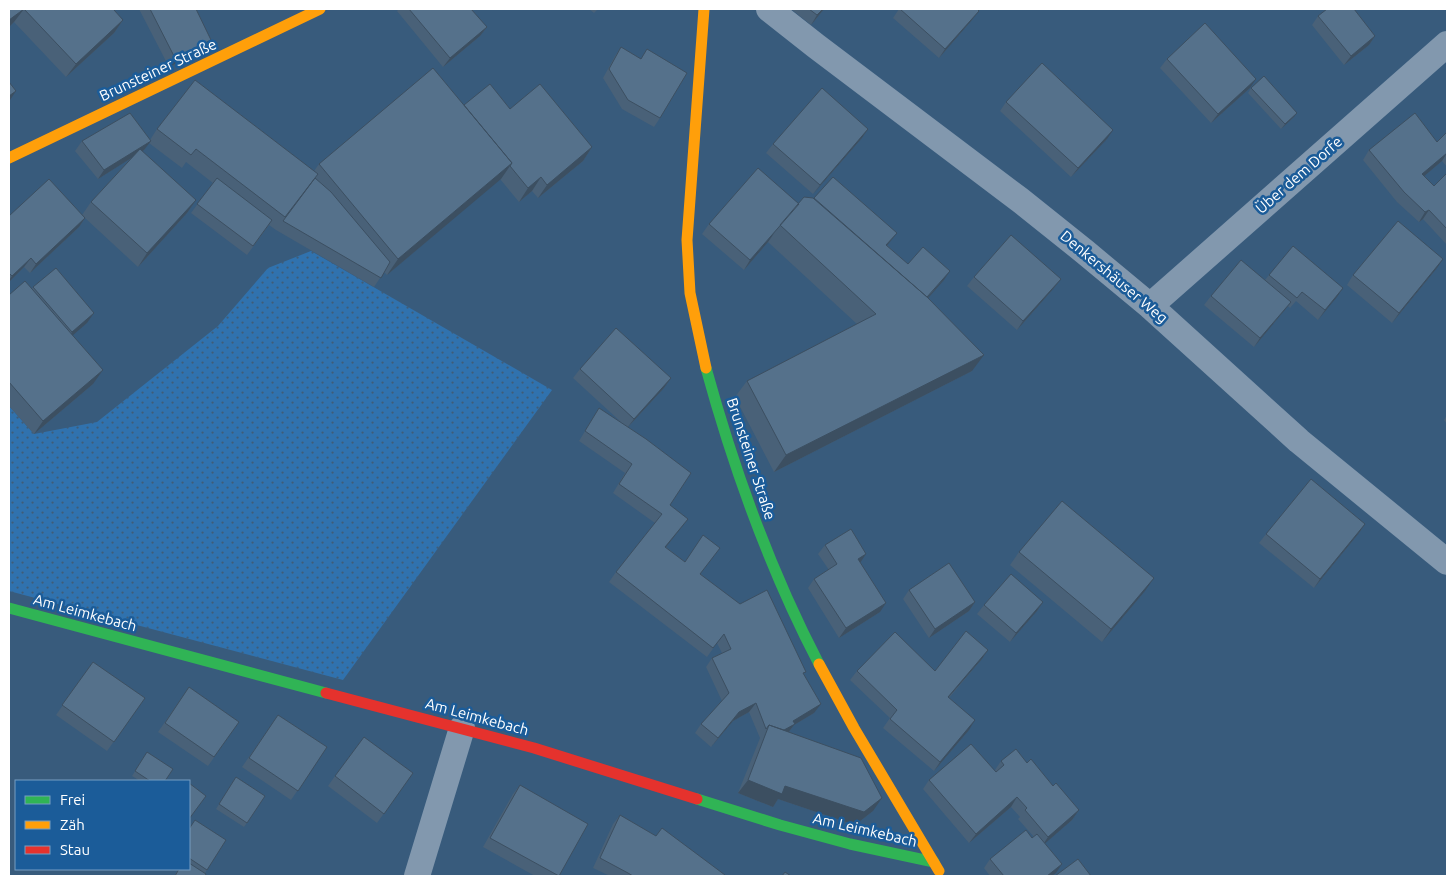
<svg xmlns="http://www.w3.org/2000/svg" width="1456" height="885" viewBox="0 0 1456 885" font-family="Ubuntu,sans-serif">
<defs>
<pattern id="grass-dots" width="8" height="8" patternUnits="userSpaceOnUse" patternTransform="scale(1.25)"><rect width="8" height="8" fill="#3072ae"/><path d="M2 2h.1M6 6h.1" fill="none" stroke="#3f5d78" stroke-width="1.8" stroke-linecap="round"/></pattern>
</defs>
<rect width="100%" height="100%" fill="#385b7c"/>
<path fill="url(#grass-dots)" d="M311,251l241,139 -209,290 -334,-89v-185l25,28 63,-12 121,-96 50,-58z"/>
<g fill="none" stroke-linecap="round" stroke-linejoin="round">
<path stroke="#8298ae" stroke-width="26" d="M769,9l47,37 204,154 65,52 65,54 149,135 148,121
M1150,306l297,-262
M417,876l45,-148"/>
<path stroke="#30b455" stroke-width="11" d="M706,368c28,102 64,202 113,296
M9,608l317,85
M697,799l83,26 70,19 84,18"/>
<path stroke="#ff9f0a" stroke-width="11" d="M704,9l-17,231 3,53 16,75
M9,158l311,-149
M819,664l35,64 85,143"/>
<path stroke="#e5322d" stroke-width="11" d="M326,693l208,55 163,51"/>
</g>
<path fill="#496178" d="M9,9l105,1 9,10 -9,13 -48,44 -52,-55 -5,5z
M139,9h57l15,31 -6,9 -36,18z
M399,9h72l16,18 -7,9 -37,31 -46,-56z
M589,9h9l-4,4z
M791,9h33l-13,16z
M899,9l80,2 -7,9 -33,38 -46,-40z
M1318,16l57,20 -6,9 -25,20 -32,-40z
M621,47l20,12 6,-10 13,69 -6,9 -32,-18 -19,-31 12,-22z
M1167,59l83,29 -39,35 -51,-55z
M1251,88l43,29 -13,12 -33,-36z
M1006,102l101,37 -36,38 -71,-66z
M464,105l46,4 82,38 -9,14 -45,37 -6,-7 -13,11 -19,-23 -113,96 -3,-3 -10,15 -98,-57 -7,-5 -22,30 -56,-42 22,-30 -27,-21 -4,6 -33,-25 -5,7 -2,1 54,49 -9,13 -49,54 -53,-49 -6,9 -49,46 -6,-6 -15,15v-66l73,-1 9,-13 40,-44 -33,21 -23,-28 7,-10 68,-1 7,-11 157,42 5,-7z
M868,129l-6,9 -49,56 -47,-41 7,-9z
M1447,132v35l-5,-6 -18,15 10,10 13,-13v72l-24,-26 -4,3 -22,-20 -34,-42 6,-10 68,-8z
M799,204l98,29 -10,12 21,19 36,16 -16,18 44,73 -198,101 -39,-75 12,-16 110,-57 -89,-82 -24,28 -42,-36 7,-10z
M1437,268l-45,55 -45,-38 6,-10z
M1269,275l74,13 -25,32 -22,-19 -6,7 -2,-2 -34,41 -50,-42 7,-9 54,-16z
M974,277l87,2 -7,9 -37,42 -50,-44z
M33,287l54,36 -15,12 21,49 -59,50 -25,-28v-111l23,-6z
M580,369l91,9 -7,10 -36,39 42,78 18,14 -22,28 35,27 103,101 10,38 -20,12 -5,7 84,79 -18,14 -77,-26 -5,8 -35,-14 22,-55 -11,-26 -16,9 -22,26 -16,-14 6,-9 21,-23 -16,-34 6,-9 10,-5 -5,-10 -10,14 -98,-75 7,-10 39,-49 -42,-30 12,-20 -46,-32 20,-33 22,14 -48,-44z
M1447,415v9l-3,-4z
M1365,524l-6,9 -45,55 -55,-45 7,-9z
M825,545l35,17 20,50 -41,26 -31,-50 6,-9 15,-9 -11,-16z
M1019,552l126,39 -43,51 -92,-77z
M909,590l66,12 -6,9 -40,27 -26,-39z
M1043,602l-6,9 -27,31 -33,-28 7,-9z
M988,650l-6,9 -33,39 20,32 -35,41 -51,-43 7,-10 -40,-38 7,-9h78z
M93,662l52,36 -38,53 -51,-36z
M189,687l50,35 -31,44 -50,-34z
M278,715l49,32 -36,53 -49,-33z
M147,752l18,29h-25l-8,-5z
M1001,761l26,2 26,23 26,24 -7,10 -27,23 11,30 -4,3h-62l-6,-8 6,-9 44,-22 -16,-18 2,-2 -9,-10 -42,36 -46,-54 6,-9 66,-10z
M413,773l-36,50 -49,-37 7,-10z
M236,777l29,19 -21,31 -28,-18z
M520,785l39,91h-24l-52,-29 30,-53z
M620,815l104,61h-114l-17,-8 20,-44z
M189,829l37,11 -21,33v3h-31l5,-7h10z"/>
<path fill="#3c4f61" d="M24,9l-10,13 -5,5v-7z
M823,9h1l-13,16 6,-10z
M979,11l-7,9 -33,38 6,-9z
M123,20l-9,13 -48,44 10,-13z
M487,27l-7,9 -37,31 7,-9z
M1375,36l-6,9 -25,20 7,-9z
M211,40l-6,9 -36,18 6,-9z
M1256,79l-6,9 -39,35 7,-9z
M16,91l-6,9h-1v-4z
M1297,113l-3,4 -13,12 4,-5z
M868,129l-6,9 -49,56 7,-9z
M1113,130l-6,9 -36,38 7,-9z
M151,141l-7,9 -46,29 6,-9z
M592,147l-9,14 -45,37 9,-13z
M1447,153l-5,8 -26,22 6,-9z
M512,163l-11,16 -114,96 11,-16z
M541,177l-9,14 -13,11 9,-14z
M196,200l-9,13 -49,54 9,-14z
M1429,210l-6,9 -4,3 6,-10z
M85,218l-6,9 -49,46 6,-9z
M775,232l-7,10 -24,28 6,-10z
M897,233l-7,9 -10,12 6,-9z
M31,258l-7,9 -15,15v-2l3,-4z
M1443,259l-6,9 -45,55 7,-10z
M950,271l-6,9 -29,33 7,-9z
M1061,279l-7,9 -37,42 6,-9z
M1343,288l-6,9 -19,23 7,-10z
M1291,302l-7,9 -30,36 6,-9z
M94,313l-7,10 -22,19 7,-10z
M984,355l-12,16 -198,101 12,-17z
M103,370l-10,14 -59,50 9,-13z
M671,378l-7,10 -37,40 7,-9z
M688,519l-7,9 -22,28 6,-9z
M1365,524l-6,9 -45,55 6,-9z
M866,554l-6,9 -2,-4z
M1154,578l-9,13 -43,51 9,-13z
M975,602l-6,9 -40,27 6,-9z
M1043,602l-6,9 -27,31 6,-9z
M886,603l-6,9 -41,26 7,-10z
M988,650l-6,9 -41,47 7,-9z
M756,703l-7,9 -16,9 -22,26 7,-9 21,-26z
M821,704l-7,9 -20,12 -6,8 -9,1 14,-13z
M975,720l-6,10 -35,41 6,-9z
M748,780l37,6 97,12 -9,13 -18,14 -77,-26 -5,8 -35,-14z
M1017,797l-6,10 -42,36 7,-9z
M1079,810l-7,10 -30,26 6,-9z
M1062,864l-6,9 -4,3h-5z"/>
<path fill="#55718b" stroke="#3c4f61" d="M9,9h105v1l9,10 -47,44 -52,-55 -15,11z
M150,9h46l15,31 -36,18z
M409,9h62l16,18 -37,31z
M809,9h14l-6,6z
M900,9h77l2,2 -34,38z
M1327,9h27l21,27 -24,20 -33,-40z
M1205,23l51,56 -38,35 -51,-55z
M621,47l20,12 6,-10 40,24 -27,45 -32,-18 -19,-31z
M1042,63l71,67 -35,38 -72,-66z
M433,68l79,95 -114,96 -79,-95z
M1264,76l33,37 -12,11 -34,-36z
M195,80l123,94 -33,43 -89,-68 -5,6 -34,-26z
M9,82l7,9 -7,5z
M490,84l20,25 30,-25 52,63 -45,38 -6,-8 -13,11 -18,-22 2,-3 -48,-58z
M822,88l46,41 -48,56 -47,-41z
M130,113l21,28 -47,29 -22,-29z
M1415,113l22,29 10,-10v21l-25,21 12,12 13,-13v56l-18,-19 -4,2 -21,-20 -35,-42z
M140,149l56,51 -49,53 -56,-51z
M758,168l41,36 -49,56 -41,-36z
M833,177l64,56 -11,12 22,19 15,-17 27,24 -23,26 -113,-99z
M217,178l55,42 -19,26 -56,-42z
M315,178l16,14 59,70 -9,16 -98,-57z
M49,179l36,39 -49,46 -5,-6 -19,18 -3,-3v-57z
M804,197l9,1 114,99 57,58 -198,100 -39,-74 129,-67 -96,-89z
M1398,221l45,38 -44,54 -46,-38z
M1011,235l50,44 -38,42 -49,-44z
M1293,246l50,42 -18,22 -23,-18 -5,6 -28,-23z
M1241,260l50,42 -31,36 -49,-42z
M56,268l38,45 -22,19 -39,-45z
M25,281l78,89 -60,51 -34,-39v-87z
M616,328l55,50 -37,41 -54,-50z
M599,408l47,31 45,34 -21,32 18,14 -23,28 20,15 18,-27 17,13 -20,26 40,30 27,-14 39,82 -3,1 18,31 -28,17 2,3 -11,6 -15,-5 -3,4 -10,-26 -17,9 -21,26 -17,-14 28,-31 -17,-35 19,-9 -7,-15 -11,14 -97,-76 46,-58 -43,-30 13,-20 -47,-33z
M1311,479l54,45 -45,55 -54,-45z
M1062,501l92,77 -43,51 -92,-77z
M851,529l15,25 -8,5 28,44 -40,25 -32,-49 23,-15 -12,-19z
M949,563l26,39 -40,27 -26,-39z
M1011,574l32,28 -27,31 -32,-28z
M966,631l22,19 -40,47 27,23 -35,42 -50,-43 7,-9 -40,-39 38,-39 40,39z
M93,662l52,36 -31,44 -52,-37z
M189,687l50,35 -25,35 -49,-34z
M278,715l49,32 -29,44 -49,-33z
M769,725l92,33 21,40 -18,14 -79,-26 -3,8 -34,-14z
M364,737l49,36 -29,41 -49,-38z
M971,744l25,28 8,-7 -3,-4 15,-12 11,14 4,-4 22,27 3,-3 23,27 -31,27 -23,-27 2,-2 -10,-11 -41,37 -47,-54z
M147,752l26,17 -8,12h-15l-15,-10z
M236,777l29,19 -18,27 -28,-19z
M189,783l17,13 -17,23z
M520,785l68,39 -29,52 -69,-38z
M620,815l36,21 6,-8 63,47 -1,1h-91l-5,-3 -28,-15z
M195,820l31,20 -19,30 -18,-12v-29z
M1026,830l6,8 5,-4 25,30 -15,12h-43l-14,-17z
M1078,859l13,17h-36z
M189,863l17,11 -1,2h-30l4,-7h10z
M785,872l6,4h-9z"/>
<g text-anchor="middle" stroke-width="5" stroke-linejoin="round" paint-order="stroke">
<g font-size="15" fill="#fff" stroke="#1b5c99">
<text transform="translate(158 70) rotate(-25)" y="5">Brunsteiner Straße</text>
<text transform="translate(1299 175) rotate(-41)" y="5">Über dem Dorfe</text>
<text transform="translate(1114 277) rotate(40)" y="5">Denkershäuser Weg</text>
<text transform="translate(751 459) rotate(72)" y="5">Brunsteiner Straße</text>
<text transform="translate(85 613) rotate(15)" y="5">Am Leimkebach</text>
<text transform="translate(477 717) rotate(15)" y="5">Am Leimkebach</text>
<text transform="translate(865 830) rotate(13)" y="5">Am Leimkebach</text>
</g>
</g>
<rect width="1456" height="885" fill="none" stroke="#ffffff" stroke-width="20"/>
<rect x="15" y="780" width="175" height="90" fill="#1b5c99" stroke="#769dc2"/>
<rect x="25" y="796" width="25" height="8" fill="#30b455" stroke="#769dc2"/>
<text x="60" y="805" font-size="15" fill="#ffffff">Frei</text>
<rect x="25" y="821" width="25" height="8" fill="#ff9f0a" stroke="#769dc2"/>
<text x="60" y="830" font-size="15" fill="#ffffff">Zäh</text>
<rect x="25" y="846" width="25" height="8" fill="#e5322d" stroke="#769dc2"/>
<text x="60" y="855" font-size="15" fill="#ffffff">Stau</text>
</svg>
